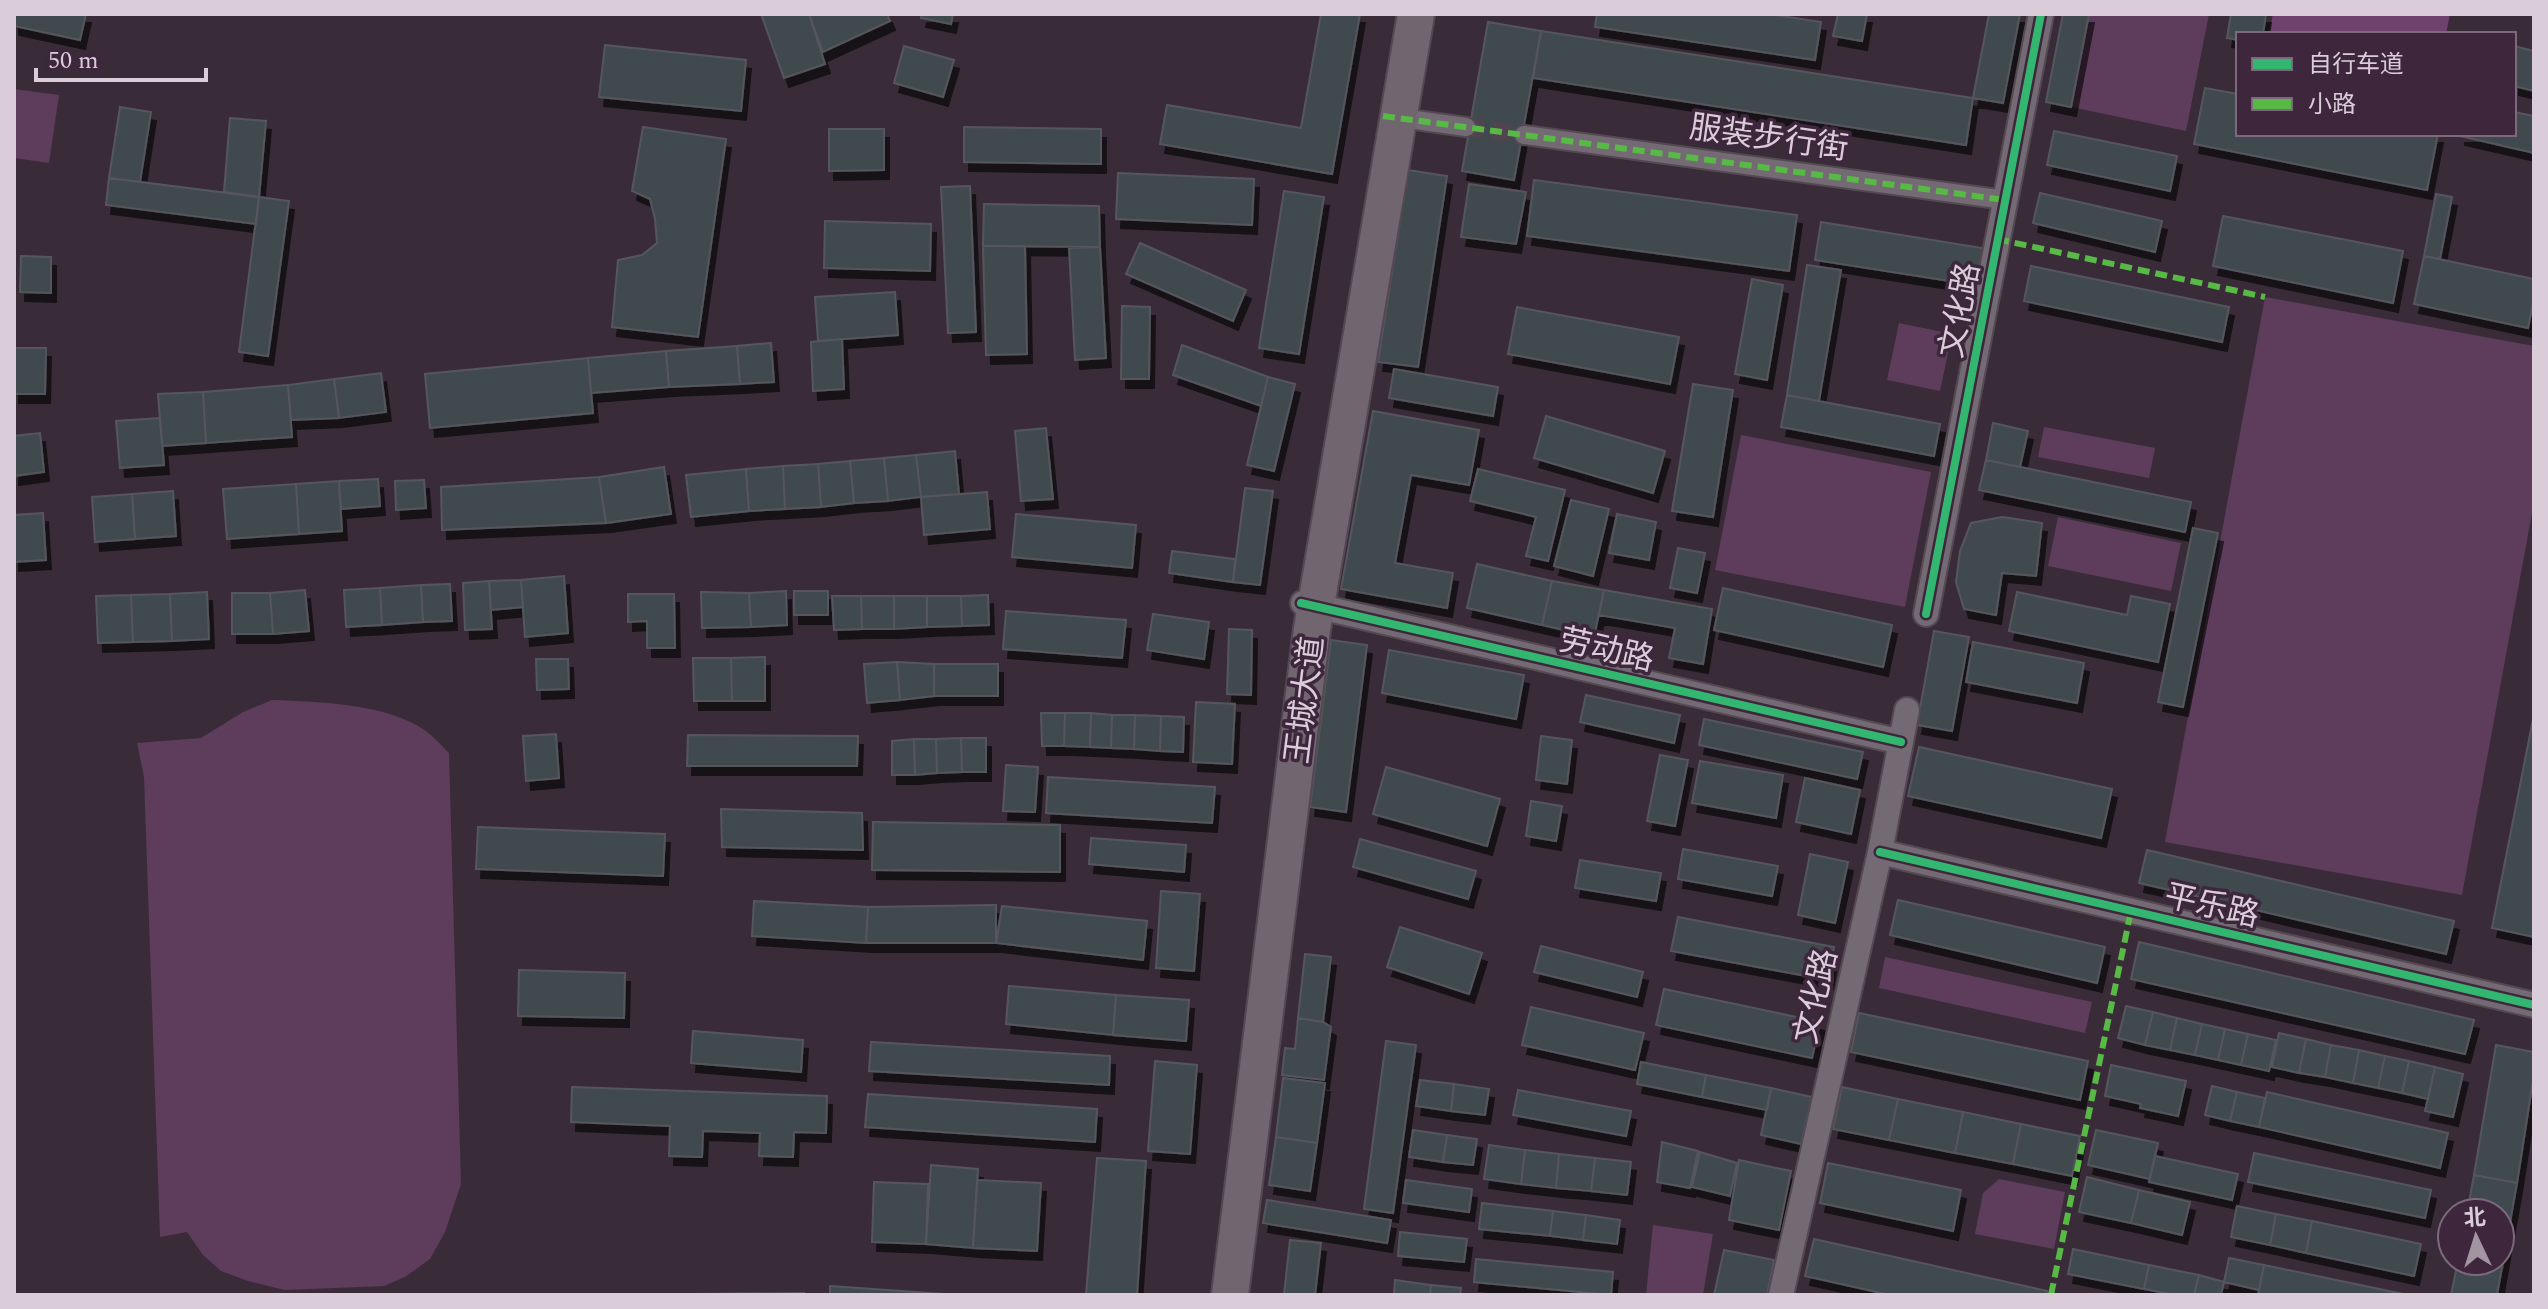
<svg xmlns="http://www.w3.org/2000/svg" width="2548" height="1309" viewBox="0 0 2548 1309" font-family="Spectral,'Noto Sans SC',serif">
<defs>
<filter id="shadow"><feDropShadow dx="5" dy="9" stdDeviation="0" flood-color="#0009"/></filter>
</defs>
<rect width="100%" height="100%" fill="#392c38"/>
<path fill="#5e3c5c" d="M2089,14h120l-23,117 -115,-24z
M14,89l45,6 -10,68 -35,-5z
M2265,297l269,49v156l-72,393 -297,-53z
M1899,323l53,11 -12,57 -53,-11z
M2044,427l111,21 -6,30 -111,-21z
M1741,435l190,37 -26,135 -190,-37z
M2058,517l123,26 -10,48 -123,-25z
M272,700c46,2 115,3 154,31 8,6 16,15 23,22l12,431 -16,48 -15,27 -25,18 -21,9 -99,4 -37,-9 -27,-10 -18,-16 -16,-23 -27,5 -16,-460 -7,-34 64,-5 42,-26z
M1885,957l207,45 -7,31 -206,-45z
M1999,1179l66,13 -11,57 -79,-15 8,-41z
M1653,1225l60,9 -10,61h-57z"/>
<path fill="#6e426c" d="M2273,14h177l-4,20h-177z"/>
<path fill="#41494e" stroke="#55575d" stroke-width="2" filter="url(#shadow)" d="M14,14h72l-6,26 -66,-14z
M761,14h48l16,50 -41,14z
M809,14h78l3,7 -67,31z
M922,14h31l-2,10 -30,-6z
M1321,14h39l-28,160 -172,-30 7,-39 134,23z
M1597,14h172l52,8 -6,38 -220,-33z
M1838,14h29l-5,27 -29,-5z
M1989,14h31l-17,89 -30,-5z
M2063,14h26l-18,93 -25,-5z
M2231,14h35l-3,20h-25v6l-11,-2z
M1488,22l53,9 -27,149 -52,-9z
M1541,31l432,67 -7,47 -433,-67z
M605,45l141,15 -5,51 -142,-14z
M904,46l50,14 -11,37 -49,-14z
M2514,46l20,5v40l-20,-5z
M2205,88l33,6v40h200l-11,56 -233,-46z
M120,107l31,5 -11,70 -31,-4z
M2514,112l20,4v37l-74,-17v-2h54z
M230,118l36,3 -7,76 -35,-5z
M643,127l83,12 -28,198 -86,-10 6,-67 24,-5 15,-12 -2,-24 -5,-20 -18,-8z
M964,127l137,2v35l-137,-2z
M829,129h55v41l-55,1z
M2054,131l123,25 -7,35 -123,-26z
M1408,170l39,6 -29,191 -40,-5z
M1118,173l136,6 -2,46 -136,-6z
M109,178l150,19 -3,27 -150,-19z
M1534,180l263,35 -8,56 -262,-35z
M1469,184l57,8 -10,52 -55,-7z
M970,186l6,146 -28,1 -7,-146z
M1284,191l40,6 -25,157 -40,-6z
M2040,193l122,28 -7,31 -122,-29z
M2436,194l16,3 -12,62 -16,-3z
M259,197l30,4 -21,155 -29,-4z
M984,204l115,2 1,41 -117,-1z
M2223,216l180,35 -10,52 -180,-37z
M825,221l106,3 -1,47 -106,-3z
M1821,222l167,27 -6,37 -167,-26z
M1140,243l106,47 -13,31 -107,-47z
M983,246h42l2,108 -41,1z
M1100,247l6,111 -31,2 -6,-112z
M21,256l30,1v36l-31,-1z
M2424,256l110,23v19l-6,30 -114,-24z
M1807,265l34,5 -22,131 -32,-6z
M2031,266l198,41 -7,35 -198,-41z
M1752,279l31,6 -16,95 -32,-6z
M895,292l3,43 -80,6 -3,-44z
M1122,306l28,1 -1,72h-28z
M1517,307l162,30 -9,47 -162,-30z
M842,339l2,50 -31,2 -2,-49z
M771,343l3,39 -34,2 -3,-38z
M1182,345l86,32 -7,29 -88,-31z
M737,346l3,38 -71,3 -3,-36z
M14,348h32l-1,46h-31z
M666,351l3,36 -78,6 -3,-35z
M588,358l5,55 -163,15 -5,-54z
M1394,369l104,18 -5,29 -104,-18z
M381,373l5,39 -47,6 -5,-39z
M1268,377l27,7 -21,87 -27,-6z
M334,379l5,39 -48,2 -3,-35z
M1693,384l40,6 -20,127 -41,-6z
M288,385l4,52 -86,6 -3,-51z
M203,392l3,51 -44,3 -4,-52z
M1787,395l153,29 -6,32 -153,-29z
M1373,411l106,19 -10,55 -58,-10 -16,88 58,10 -6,35 -106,-19z
M1546,416l119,35 -12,42 -119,-35z
M160,418l4,47 -44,3 -4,-47z
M1993,423l35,8 -8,36 -34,-7z
M1046,428l7,71 -32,2 -6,-70z
M40,433l4,39 -30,4v-40z
M955,451l4,43 -38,3 -5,-42z
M916,455l5,42 -33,4 -4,-43z
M884,458l4,43 -34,2 -4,-42z
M1986,460l205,42 -6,30 -206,-42z
M850,461l4,42 -33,4 -3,-43z
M818,464l3,43 -36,2 -2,-43z
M783,466l2,43 -36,2 -3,-42z
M664,467l7,47 -65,9 -7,-46z
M746,469l3,42 -58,6 -5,-42z
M1478,469l87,21 -17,71 -22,-5 10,-39 -66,-16z
M599,477l7,46 -164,7 -1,-43z
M378,479l2,27 -39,3 -2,-28z
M424,480l2,28 -30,2 -1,-29z
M339,481l3,50 -43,3 -3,-50z
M296,484l3,50 -72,5 -4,-50z
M1245,488l28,3 -13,94 -27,-3z
M173,491l3,45 -41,3 -3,-45z
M987,492l3,37 -66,6 -3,-38z
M132,494l3,45 -40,3 -3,-45z
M1571,500l38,9 -16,67 -39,-10z
M43,513l3,47 -32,2v-47z
M1016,514l120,11 -4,43 -120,-11z
M1617,514l39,8 -7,38 -40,-7z
M2002,517l40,6 -6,53 -34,-3 -6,42 -32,-6 -8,-27 4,-31 11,-28z
M2193,528l25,5 -35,174 -25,-5z
M1678,548l27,5 -8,40 -27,-5z
M1172,551l63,8 -2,23 -64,-9z
M1477,564l75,17 -10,44 -75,-17z
M564,576l4,57 -43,4 -4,-57z
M521,580l2,27 -32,3 -2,-29z
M489,581l3,48 -27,1 -2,-47z
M1552,581l52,9 -10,47 -52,-12z
M450,584l2,37 -29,1 -2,-37z
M421,585l2,37 -41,3 -2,-37z
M380,588l2,37 -36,2 -2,-37z
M1723,588l169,37 -9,42 -169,-37z
M305,590l4,41 -36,3 -3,-41z
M1604,590l108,19 -9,55 -34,-6 6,-30 -76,-13z
M786,591l1,34 -36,2 -2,-34z
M794,591h34v24h-34z
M207,592l2,47 -37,2 -2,-47z
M701,592l48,1 2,34 -49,1z
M2017,592l110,23 4,-19 39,8 -12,58 -149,-31z
M232,593h38l3,41h-41z
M170,594l2,47 -39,1 -2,-47z
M628,594h46l1,54h-28v-27l-19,1z
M131,595l2,47 -35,1 -2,-47z
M988,595l1,30 -27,1 -1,-30z
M832,596h29l1,33 -28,1z
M861,596h33v33h-32z
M894,596h33v31l-33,2z
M927,596h34l1,30 -35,1z
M1006,611l120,9 -4,38 -119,-9z
M1153,614l56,8 -5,37 -57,-9z
M1229,629l23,1 -1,65 -24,-1z
M1934,631l35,6 -17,94 -35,-6z
M1331,640l36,5 -21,167 -36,-5z
M1973,642l111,21 -7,40 -111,-21z
M1389,650l135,25 -8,44 -134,-26z
M765,657v44h-33l-1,-43z
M693,658h38l1,43h-38z
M536,659h32l1,30 -32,1z
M897,662l37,2v32l-34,4z
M897,662l3,38 -33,3 -3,-39z
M934,664h64v32h-64z
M1586,695l94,20 -6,28 -94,-21z
M1196,702l39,2 -3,60 -39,-2z
M1041,713h24l-1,33h-22z
M1065,713h26l-1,34 -26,-1z
M1091,713l21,2 -1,33 -21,-1z
M2534,714v223l-42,-9z
M1112,715h23l-1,34 -23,-1z
M1135,715l26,1 -1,35 -26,-2z
M1161,716l23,1 -1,35 -23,-1z
M1704,719l159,33 -6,27 -158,-34z
M556,734l3,44 -33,3 -3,-45z
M688,735l170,1 -1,30h-170z
M1541,736l31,4 -5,44 -31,-4z
M961,738h25v34h-24z
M961,738l1,34 -25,1 -1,-34z
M914,739h22l1,34 -22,2z
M914,739l1,36h-23v-34z
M1919,747l193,42 -11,49 -193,-42z
M1660,755l28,5 -13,66 -28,-5z
M1700,761l83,14 -7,43 -84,-15z
M1006,765l32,2 -3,45 -32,-1z
M1386,767l114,32 -13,47 -114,-32z
M1048,777l167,10 -3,36 -166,-10z
M1805,778l55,12 -9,44 -55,-12z
M1531,801l31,5 -6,35 -30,-5z
M721,809l141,4 1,37 -141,-3z
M873,822l187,3v47l-188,-2z
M478,827l187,7 -2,42 -187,-7z
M1091,838l95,7 -2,27 -95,-8z
M1360,839l116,32 -8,28 -115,-32z
M1683,849l95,17 -6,30 -94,-17z
M2147,850l307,71 -8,33 -307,-71z
M1810,854l38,8 -13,61 -37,-8z
M1580,860l81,13 -5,28 -81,-13z
M1161,891l39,3 -6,77 -38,-3z
M1898,900l207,47 -8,36 -207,-48z
M754,901l114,6 -2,36 -114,-7z
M996,905v38h-130l2,-36z
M1002,906l145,15 -4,39 -147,-17z
M1678,917l156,30 -6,33 -157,-29z
M1400,927l82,26 -13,41 -82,-27z
M2139,942l335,78 -9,34 -334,-75z
M1541,946l102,26 -6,25 -103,-25z
M1305,954l26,3 -8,65 -25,-4z
M519,970l106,3 -1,45 -106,-2z
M1009,986l107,9 -3,40 -107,-11z
M1664,989l156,33 -8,36 -156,-33z
M1116,995l73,5 -3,41 -73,-6z
M2126,1006l27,6 -8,33 -27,-7z
M1531,1007l113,26 -9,37 -113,-25z
M2153,1012l24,6 -7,32 -25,-5z
M1859,1013l229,48 -8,39 -229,-48z
M1298,1018l25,4 8,5 -7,53 -42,-5 3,-27 10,1z
M2177,1018l25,6 -7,31 -25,-5z
M2202,1024l23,5 -7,31 -23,-5z
M2225,1029l23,5 -7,31 -23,-5z
M693,1031l110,9 -2,32 -110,-9z
M2279,1033l27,6 -7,34 -27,-6z
M2248,1034l28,6 -7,31 -28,-6z
M2306,1039l25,6 -6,32 -26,-4z
M1386,1041l30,4 -23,168 -29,-4z
M871,1042l239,14 -1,29 -240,-14z
M2331,1045l28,5 -6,33 -28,-6z
M2496,1045l38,7v22l-17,109 -43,-8z
M2359,1050l26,6 -7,32 -25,-5z
M2385,1056l24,5 -7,32 -24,-5z
M1155,1061l42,4 -7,89 -42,-3z
M2409,1061l26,6 -7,32 -26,-6z
M1641,1062l65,13 -4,22 -65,-13z
M2111,1065l75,16 -8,35 -38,-8 1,-4 -36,-8z
M2435,1067l28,7 -10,43 -28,-6z
M1706,1075l65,13 -4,22 -65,-13z
M1283,1078l42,5 -8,60 -41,-6z
M1420,1080l34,4 -3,27 -35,-5z
M1454,1084l35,5 -4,26 -34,-4z
M2212,1086l25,6 -7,29 -25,-6z
M572,1087l255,9 -1,37 -32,-1 -1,25 -34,-1 1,-23 -57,-2 -1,26 -33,-1 1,-30 -99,-4z
M1842,1087l56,12 -9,41 -56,-11z
M1771,1088l41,9 -11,47 -40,-9z
M1518,1090l113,21 -5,25 -113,-21z
M2237,1092l28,6 -6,29 -29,-6z
M2267,1092l181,41 -8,35 -181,-41z
M868,1094l229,15 -2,33 -230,-15z
M1898,1099l65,13 -8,41 -66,-13z
M1963,1112l58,12 -8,40 -58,-11z
M2021,1124l59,12 -8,40 -59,-12z
M1413,1130l34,5 -4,27 -34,-5z
M2096,1130l62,13 -8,36 -62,-14z
M1447,1135l30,4 -4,26 -30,-3z
M1276,1137l41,6 -7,48 -41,-6z
M1662,1142l36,9 -8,37 -33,-6z
M1489,1145l36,5 -4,34 -37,-5z
M1525,1150l34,4 -3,34 -35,-4z
M1700,1152l37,11 -7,33 -38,-9z
M2254,1153l177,37 -6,28 -177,-36z
M1559,1154l36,4 -4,33 -35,-3z
M2155,1156l83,18 -6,26 -83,-18z
M1097,1158l49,3 -9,134h-51z
M1595,1158l36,4 -4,33 -36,-4z
M1739,1160l52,11 -12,59 -50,-10z
M1828,1163l133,27 -8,41 -133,-28z
M931,1165l47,4 -5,79 -47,-4z
M2474,1175l43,8 -20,112h-46l7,-34h42v-48h-33z
M2087,1177l52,13 -8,33 -52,-11z
M977,1180l64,3 -4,68 -64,-3z
M1406,1180l66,9 -3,23 -66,-9z
M874,1182l54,2 -2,60 -54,-2z
M2139,1190l51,12 -8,33 -51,-12z
M1267,1200l124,20 -4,23 -124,-20z
M1482,1203l71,8 -3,25 -71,-7z
M2237,1206l39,8 -6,31 -39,-8z
M1553,1211l33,4 -3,25 -33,-4z
M2276,1214l36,7 -6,32 -36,-8z
M1586,1215l34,5 -3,24 -34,-4z
M2312,1221l109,23 -7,32 -108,-23z
M1400,1232l67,7 -3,23 -66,-6z
M1814,1239l233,52 -1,4h-156l-85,-19z
M1290,1240l31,3 -6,52h-31z
M2073,1249l76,16 -5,24 -76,-15z
M1724,1250l50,10 -7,35h-53z
M2229,1258l35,7 -5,25 -35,-8z
M1476,1259l137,13 -2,23 -137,-13z
M2149,1265l50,10 -5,20h-19l-31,-6z
M2264,1265l144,30h-150z
M2199,1275l25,7 -3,13h-27z
M1395,1280l36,5 -1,10h-36z
M1431,1285l30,3 -1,7h-30z
M830,1286l128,9h-128z
M804,1293v2h-111v-1z"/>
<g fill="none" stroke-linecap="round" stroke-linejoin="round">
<path stroke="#514450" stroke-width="18" stroke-dasharray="18 9" stroke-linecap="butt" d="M1466,127l58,8"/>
<defs>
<path id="pedestrian" d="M1394,117l72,10
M1524,135l481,65"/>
<path id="minor" d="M1303,603l598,139
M1926,614l115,-600
M1880,852l654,153
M1781,1295l99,-443 27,-142"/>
<path id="secondary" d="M1230,1295l82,-666 104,-615"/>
</defs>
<use href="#pedestrian" stroke="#544953" stroke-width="22"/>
<use href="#minor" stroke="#544953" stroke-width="28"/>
<use href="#secondary" stroke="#544953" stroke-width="40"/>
<use href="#pedestrian" stroke="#746a74" stroke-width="18"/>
<use href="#minor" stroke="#746a74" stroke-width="24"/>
<use href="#secondary" stroke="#716670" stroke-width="36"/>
<path stroke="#58b947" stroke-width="6" stroke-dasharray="12 6" stroke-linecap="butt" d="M1383,116l622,84
M1997,239l268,58
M2051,1295l80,-384"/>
<defs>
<path id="cycleway" d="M1301,603l600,139
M1926,614l115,-600
M1880,852l654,153"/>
</defs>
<use href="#cycleway" stroke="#3e273c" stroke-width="13"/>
<use href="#cycleway" stroke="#33b770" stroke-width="8"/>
</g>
<g text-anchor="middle" stroke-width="7" stroke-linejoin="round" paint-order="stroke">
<g font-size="32" fill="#daccd9" stroke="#3e273c">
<text transform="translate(1769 137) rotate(8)" y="11">服装步行街</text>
<text transform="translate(1959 310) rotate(-79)" y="11">文化路</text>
<text transform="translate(1607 649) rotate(13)" y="11">劳动路</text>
<text transform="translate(1304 700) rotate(-83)" y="11">王城大道</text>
<text transform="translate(2212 905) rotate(13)" y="11">平乐路</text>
<text transform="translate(1815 996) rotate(-77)" y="11">文化路</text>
</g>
</g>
<rect width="2548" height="1309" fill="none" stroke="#daccd9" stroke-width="32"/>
<rect x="2236" y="32" width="280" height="104" fill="#3e273c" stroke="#7c697b" stroke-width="2"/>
<rect x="2252" y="58" width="40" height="12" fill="#33b770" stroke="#7c697b" stroke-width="2"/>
<text x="2308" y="72" font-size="24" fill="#daccd9">自行车道</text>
<rect x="2252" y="98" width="40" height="12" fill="#58b947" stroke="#7c697b" stroke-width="2"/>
<text x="2308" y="112" font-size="24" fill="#daccd9">小路</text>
<g transform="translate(2476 1237) rotate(356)"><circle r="38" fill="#3e273c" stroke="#7c697b" stroke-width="2"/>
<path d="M0-6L14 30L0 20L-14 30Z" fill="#a294a1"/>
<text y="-12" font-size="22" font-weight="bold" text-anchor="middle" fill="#daccd9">北</text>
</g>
<path d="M36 68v12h170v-12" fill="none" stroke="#daccd9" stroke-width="4"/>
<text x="48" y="68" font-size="24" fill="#daccd9" stroke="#3e273c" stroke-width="6" paint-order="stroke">50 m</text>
</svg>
